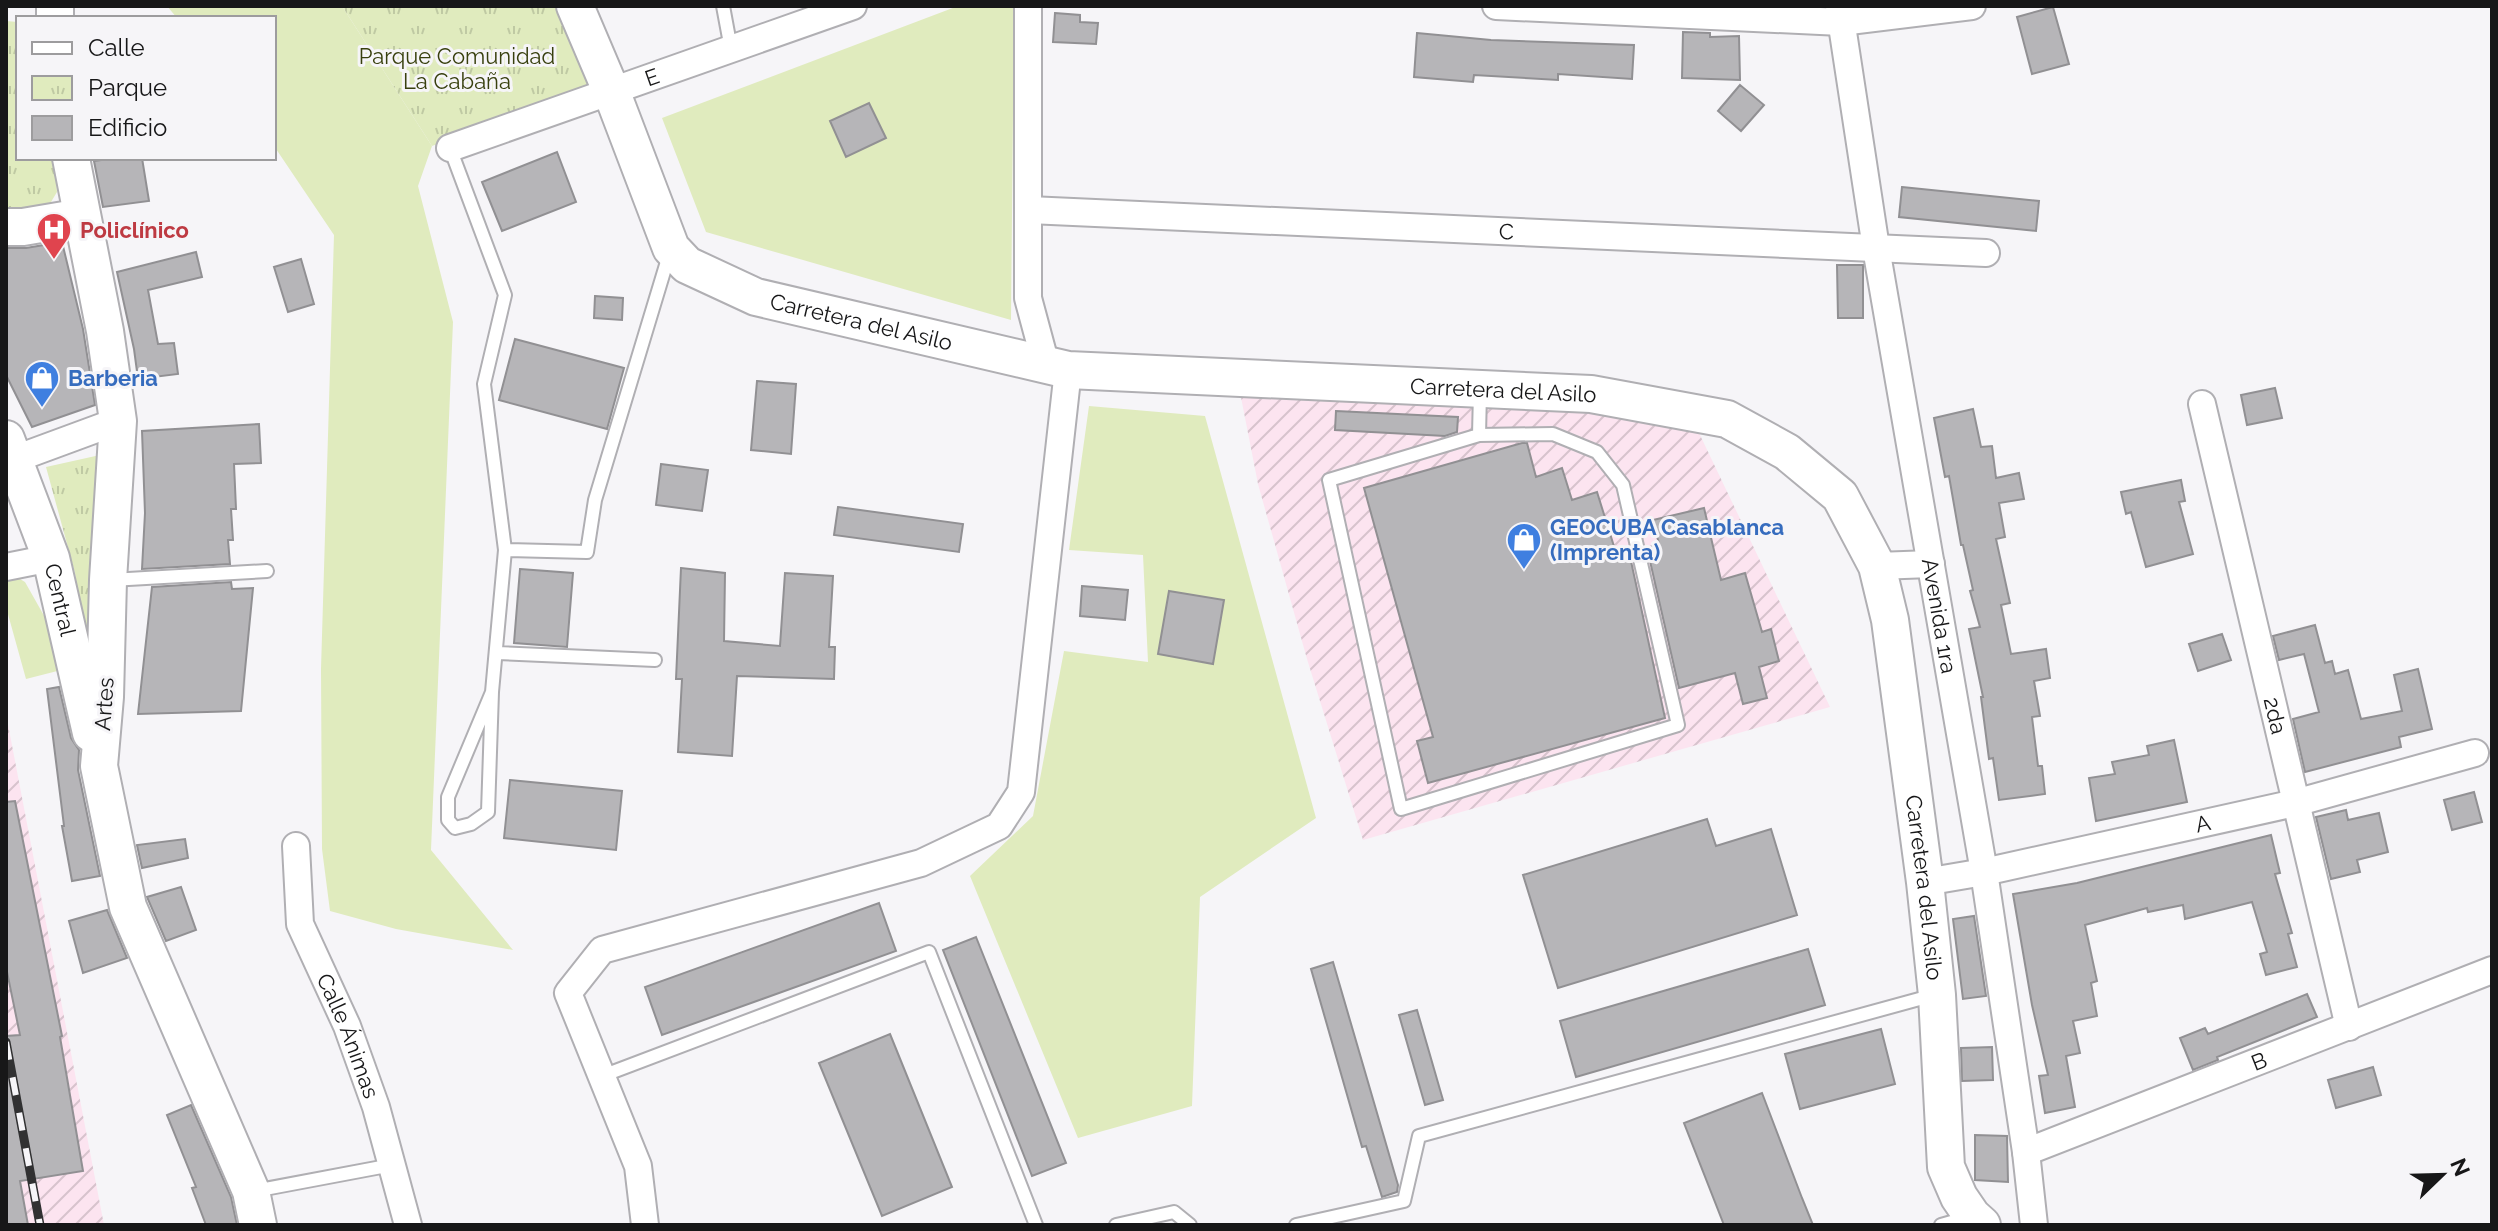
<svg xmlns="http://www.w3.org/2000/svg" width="2498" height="1231" viewBox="0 0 2498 1231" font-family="Raleway,sans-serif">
<defs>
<pattern id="industrial-furrows" width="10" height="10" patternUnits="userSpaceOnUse" patternTransform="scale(2)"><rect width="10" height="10" fill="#fce4f0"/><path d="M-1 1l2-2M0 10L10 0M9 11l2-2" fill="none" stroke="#d7c3cd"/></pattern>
<pattern id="park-tufts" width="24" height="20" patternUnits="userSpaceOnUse" patternTransform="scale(2)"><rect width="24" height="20" fill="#e0ebbe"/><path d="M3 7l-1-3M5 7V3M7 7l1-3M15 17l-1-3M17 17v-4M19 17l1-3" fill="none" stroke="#bfc9a3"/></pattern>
</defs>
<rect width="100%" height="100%" fill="#f6f5f8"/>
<path fill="url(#industrial-furrows)" d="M1237,377l452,35 141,295 -467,133 -56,-181 -49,-175z
M6,714l98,511h-98z"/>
<path fill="#e0ebbe" d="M167,6h175l90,140 -14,40 35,136 -22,528 82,100 -117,-21 -66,-18 -8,-62 -1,-180 13,-434 -60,-89v-128h-97z
M958,6h56l-3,314 -305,-88 -44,-114z
M1089,406l116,10 111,402 -116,79 -8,209 -114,32 -108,-262 63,-60 31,-165 84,11 -5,-107 -74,-5z
M15,576l10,6 48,85 -47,12 -20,-72v-27z"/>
<path fill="url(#park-tufts)" d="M342,6h220l32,79 -162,61z
M6,21l12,1v136h36l3,34 -9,15 -42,8z
M100,455l-9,225 -16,-107 -29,-106z"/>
<path fill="#b6b5b8" stroke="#919093" stroke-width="2" d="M2053,7l16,57 -37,10 -15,-57z
M1055,13l25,2v7l18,1 -2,21 -43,-2z
M1683,32l27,1v4l29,-1 1,44 -58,-2z
M1417,33l74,7 143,5 -2,34 -74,-5v6l-84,-5 -1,7 -59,-5z
M1740,85l24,20 -23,26 -23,-20z
M869,103l17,35 -40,19 -16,-36z
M557,152l19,50 -74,29 -20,-49z
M116,158h26l7,43 -46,6 -9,-46z
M1902,187l137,14 -3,30 -137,-14z
M62,242l21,87 12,76 -63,22 -26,-52v-127h20z
M196,252l6,25 -54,13 10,54 16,-1 4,31 -40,5 -4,-30 -17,-77z
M301,259l13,45 -26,8 -14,-45z
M1837,265h26v53h-25z
M595,296l28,2 -1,22 -28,-2z
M515,339l109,29 -17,61 -108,-29z
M757,381l39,3 -5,70 -40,-4z
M2275,388l7,30 -35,7 -6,-30z
M1973,409l8,38 11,-1 4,32 23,-5 5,26 -25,4 6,34 -9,2 14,64 -9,2 10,49 35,-5 4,29 -16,3 6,35 -8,1 6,49h4l3,28 -46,6 -6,-42 -4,1 -8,-62h2l-14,-68 11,-2 -10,-36 3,-1 -10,-45h-2l-12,-69 -4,1 -11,-59z
M1336,411l122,6 -1,15 -12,4 -110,-6z
M259,424l2,39 -27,1 2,45h-5l2,31h-5l2,24 -88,5 3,-56 -3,-82z
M1522,443h5l9,34 26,-9 10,32 25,-8 20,64 12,-4 36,166 -237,65 -11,-42 16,-4 -69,-249z
M661,464l47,6 -6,41 -46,-6z
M2181,480l4,21 -6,1 14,52 -47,13 -15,-55 -5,2 -5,-22z
M838,507l125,17 -4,28 -125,-17z
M1704,508l17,72 24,-7 17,59 9,-3 8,32 -20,6 8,31 -24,6 -8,-31 -56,15 -32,-140 12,-4 -6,-24z
M681,568l44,5 -1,68 56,5 5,-73 48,3 -4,71h6l-1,32 -97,-3 -5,80 -54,-4 4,-73h-6z
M520,569l53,4 -6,74 -53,-4z
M231,582l1,7 21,-1 -12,123 -103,3 14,-127z
M1082,586l46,4 -3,30 -45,-4z
M1169,591l55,9 -11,64 -55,-10z
M2315,625l10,38 7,-2 3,13 13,-4 13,49 41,-8 -8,-36 24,-6 14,60 -33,8 2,10 -96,25 -12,-53 26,-7 -15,-58 -25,6 -6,-24z
M2222,634l9,26 -33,11 -9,-27z
M59,687l12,51 8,12 -1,20 22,106 -28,5 -10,-55h2l-17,-137z
M2174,740l13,62 -91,19 -7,-43 26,-4 -3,-12 37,-7 -2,-9z
M510,780l112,11 -6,59 -112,-12z
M2474,792l8,30 -30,8 -8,-30z
M15,801l47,235 -2,1 23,134 -63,10 8,44h-22v-189l14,-1 -14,-68v-165z
M2346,810l2,10 31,-7 9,39 -31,8 3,12 -29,7 -15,-62z
M1707,819l9,27 55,-17 26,86 -239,73 -35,-113z
M2271,835l9,38 -5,1 17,59 -4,1 9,33 -31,8 -6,-21 7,-2 -15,-50 -67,17 -2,-14 -35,7 -1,-4 -62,17 12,56 -6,2 6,33 -24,5 7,32 -14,3 9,51 -30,6 -6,-37 9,-1 -16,-70 -19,-111 64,-11z
M185,839l3,19 -46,10 -5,-23z
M181,887l15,43 -30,11 -19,-44z
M879,903l17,48 -234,84 -17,-48z
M107,910l20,48 -44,15 -14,-52z
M1974,916l12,80 -23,3 -10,-80z
M976,937l90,226 -34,13 -89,-226z
M1808,949l17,56 -249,72 -16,-56z
M1333,962l65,223 -1,7 -15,5 -16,-51 -4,1 -51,-178z
M2307,994l10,23 -100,40 1,3 -25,10 -13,-32 25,-10 3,6z
M1417,1010l26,90 -18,5 -26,-90z
M1881,1029l14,55 -95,25 -15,-55z
M890,1034l62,153 -70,29 -63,-153z
M1992,1047l1,33 -31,1 -1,-33z
M2373,1067l8,28 -45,13 -8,-28z
M1762,1093l40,105 11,27h-89l-40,-102z
M191,1105l40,92 6,28h-31l-14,-37 4,-1 -29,-72z
M1975,1135l32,1 1,46 -33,-2z"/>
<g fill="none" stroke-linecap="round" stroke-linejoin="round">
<defs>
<path id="lane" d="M723,6l8,43
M450,148l55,147 -21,89 21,166 -13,142 -4,120 -17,12 -16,4 -7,-8v-23l44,-105
M1479,435l-150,45 72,329 277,-84 -55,-240 -26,-33 -44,-18 -74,1 1,-43
M505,550l82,2 8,-52 74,-245
M111,580l156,-9
M497,653l158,7
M602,1076l327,-124 107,273
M254,1191l138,-26
M1116,1225l58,-13 16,13
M1296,1225l108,-24 15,-65 515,-141
M1941,1225l28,-8"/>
<g id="street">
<path d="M1028,6v292l18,67"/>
<path d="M1496,6l345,16 131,-16"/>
<path id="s1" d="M1839,6l37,242 108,624 42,280 8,73"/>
<path id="s2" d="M450,148l403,-142"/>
<path id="s3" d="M1029,210l957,43"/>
<path id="s4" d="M2202,404l147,623"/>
<path d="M15,459l103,-38"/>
<path d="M1877,566l54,-2"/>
<path d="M6,567l45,-9"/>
<path id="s5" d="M296,846l4,78 47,102 29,81 32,118"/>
<path id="s6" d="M1925,882l59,-10 311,-69 180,-50"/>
<path id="s7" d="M2026,1152l466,-182"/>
<path d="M645,1225l-7,-59 -70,-173 34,-43 319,-87 78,-37 22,-34 47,-422"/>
</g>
<g id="secondary">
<path d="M55,6v12"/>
<path id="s8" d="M575,6l37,87 59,155 16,17 69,32 312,73 523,24 136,25 60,33 53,44 37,70 13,54 35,262 12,113 9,172 13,30 13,19 10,9"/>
<path d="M71,158l34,173 13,90 -10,159 -3,117 -6,69 29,141 123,284 7,34"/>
<path d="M6,227h17l59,-10"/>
<path id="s9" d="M6,439l45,119 40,175"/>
</g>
</defs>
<use href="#lane" stroke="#b0afb3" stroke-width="16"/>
<use href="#street" stroke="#b0afb3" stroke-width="30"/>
<use href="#secondary" stroke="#b0afb3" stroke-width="40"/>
<use href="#lane" stroke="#fff" stroke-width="12"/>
<use href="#street" stroke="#fff" stroke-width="26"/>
<use href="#secondary" stroke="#fff" stroke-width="36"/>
<defs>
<path id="rail" d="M6,1042l34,183"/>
</defs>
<use href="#rail" stroke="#313132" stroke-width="9"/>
<use href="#rail" stroke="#f6f5f8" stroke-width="6" stroke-dasharray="18" stroke-linecap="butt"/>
</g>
<defs>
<symbol id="hospital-pin" viewBox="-11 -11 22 30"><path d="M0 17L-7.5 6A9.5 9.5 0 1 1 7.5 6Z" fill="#e0444e" stroke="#f6f5f8"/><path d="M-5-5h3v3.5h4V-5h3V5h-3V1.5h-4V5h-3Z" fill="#fff"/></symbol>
<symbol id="shop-pin" viewBox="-11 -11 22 30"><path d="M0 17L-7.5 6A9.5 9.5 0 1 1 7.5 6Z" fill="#3f7fe0" stroke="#f6f5f8"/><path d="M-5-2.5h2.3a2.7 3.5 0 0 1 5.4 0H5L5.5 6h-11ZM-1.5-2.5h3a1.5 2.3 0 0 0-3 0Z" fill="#fff"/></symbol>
</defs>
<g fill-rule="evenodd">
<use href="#hospital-pin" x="34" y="210" width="40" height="54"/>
<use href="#shop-pin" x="22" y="358" width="40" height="54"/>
<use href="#shop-pin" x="1504" y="520" width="40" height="54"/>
</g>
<g text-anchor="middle" stroke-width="6" stroke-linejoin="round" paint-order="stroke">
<g font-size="22" fill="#38400e" stroke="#f6f5f8">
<text x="457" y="64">Parque Comunidad<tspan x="457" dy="25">La Cabaña</tspan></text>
</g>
<g font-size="22" fill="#171718" stroke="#f6f5f8">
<text dy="8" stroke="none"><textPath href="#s2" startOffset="214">E</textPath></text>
<text dy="8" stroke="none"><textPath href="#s3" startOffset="478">C</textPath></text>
<text dy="8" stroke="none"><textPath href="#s8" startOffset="468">Carretera del Asilo</textPath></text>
<text dy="8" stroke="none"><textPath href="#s8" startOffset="1116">Carretera del Asilo</textPath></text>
<text dy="8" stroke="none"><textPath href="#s9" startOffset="170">Central</textPath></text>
<text dy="8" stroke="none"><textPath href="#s1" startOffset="618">Avenida 1ra</textPath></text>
<text transform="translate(104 704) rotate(-86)" y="8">Artes</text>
<text dy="8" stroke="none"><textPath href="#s4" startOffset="320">2da</textPath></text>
<text dy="8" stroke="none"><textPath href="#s6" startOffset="284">A</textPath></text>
<text dy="8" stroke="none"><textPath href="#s8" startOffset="1884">Carretera del Asilo</textPath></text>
<text dy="8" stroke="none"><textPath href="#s5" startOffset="200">Calle Ánimas</textPath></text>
<text dy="8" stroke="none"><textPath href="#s7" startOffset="250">B</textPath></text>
</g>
<g font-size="22" font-weight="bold" fill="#be3a42" stroke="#f6f5f8" text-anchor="start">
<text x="80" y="238">Policlínico</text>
</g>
<g font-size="22" font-weight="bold" fill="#366cbe" stroke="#f6f5f8" text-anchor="start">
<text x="68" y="386">Barberia</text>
<text x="1550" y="535">GEOCUBA Casablanca<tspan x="1550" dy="25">(Imprenta)</tspan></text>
</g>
</g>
<rect width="2498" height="1231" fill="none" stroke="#171718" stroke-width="16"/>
<rect x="16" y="16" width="260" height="144" fill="#f6f5f8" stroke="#9d9c9e" stroke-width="2"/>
<rect x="32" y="42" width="40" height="12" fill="#ffffff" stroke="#9d9c9e" stroke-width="2"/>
<text x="88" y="56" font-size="24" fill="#171718">Calle</text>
<rect x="32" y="76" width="40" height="24" fill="url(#park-tufts)" stroke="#9d9c9e" stroke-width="2"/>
<text x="88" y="96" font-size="24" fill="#171718">Parque</text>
<rect x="32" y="116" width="40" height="24" fill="#b6b5b8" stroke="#9d9c9e" stroke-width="2"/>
<text x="88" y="136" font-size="24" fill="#171718">Edificio</text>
<g transform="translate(2442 1175) rotate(67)" stroke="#f6f5f8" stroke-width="6" paint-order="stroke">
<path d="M0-6L14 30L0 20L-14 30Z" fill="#171718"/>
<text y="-12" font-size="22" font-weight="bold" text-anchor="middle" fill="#171718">N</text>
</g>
</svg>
